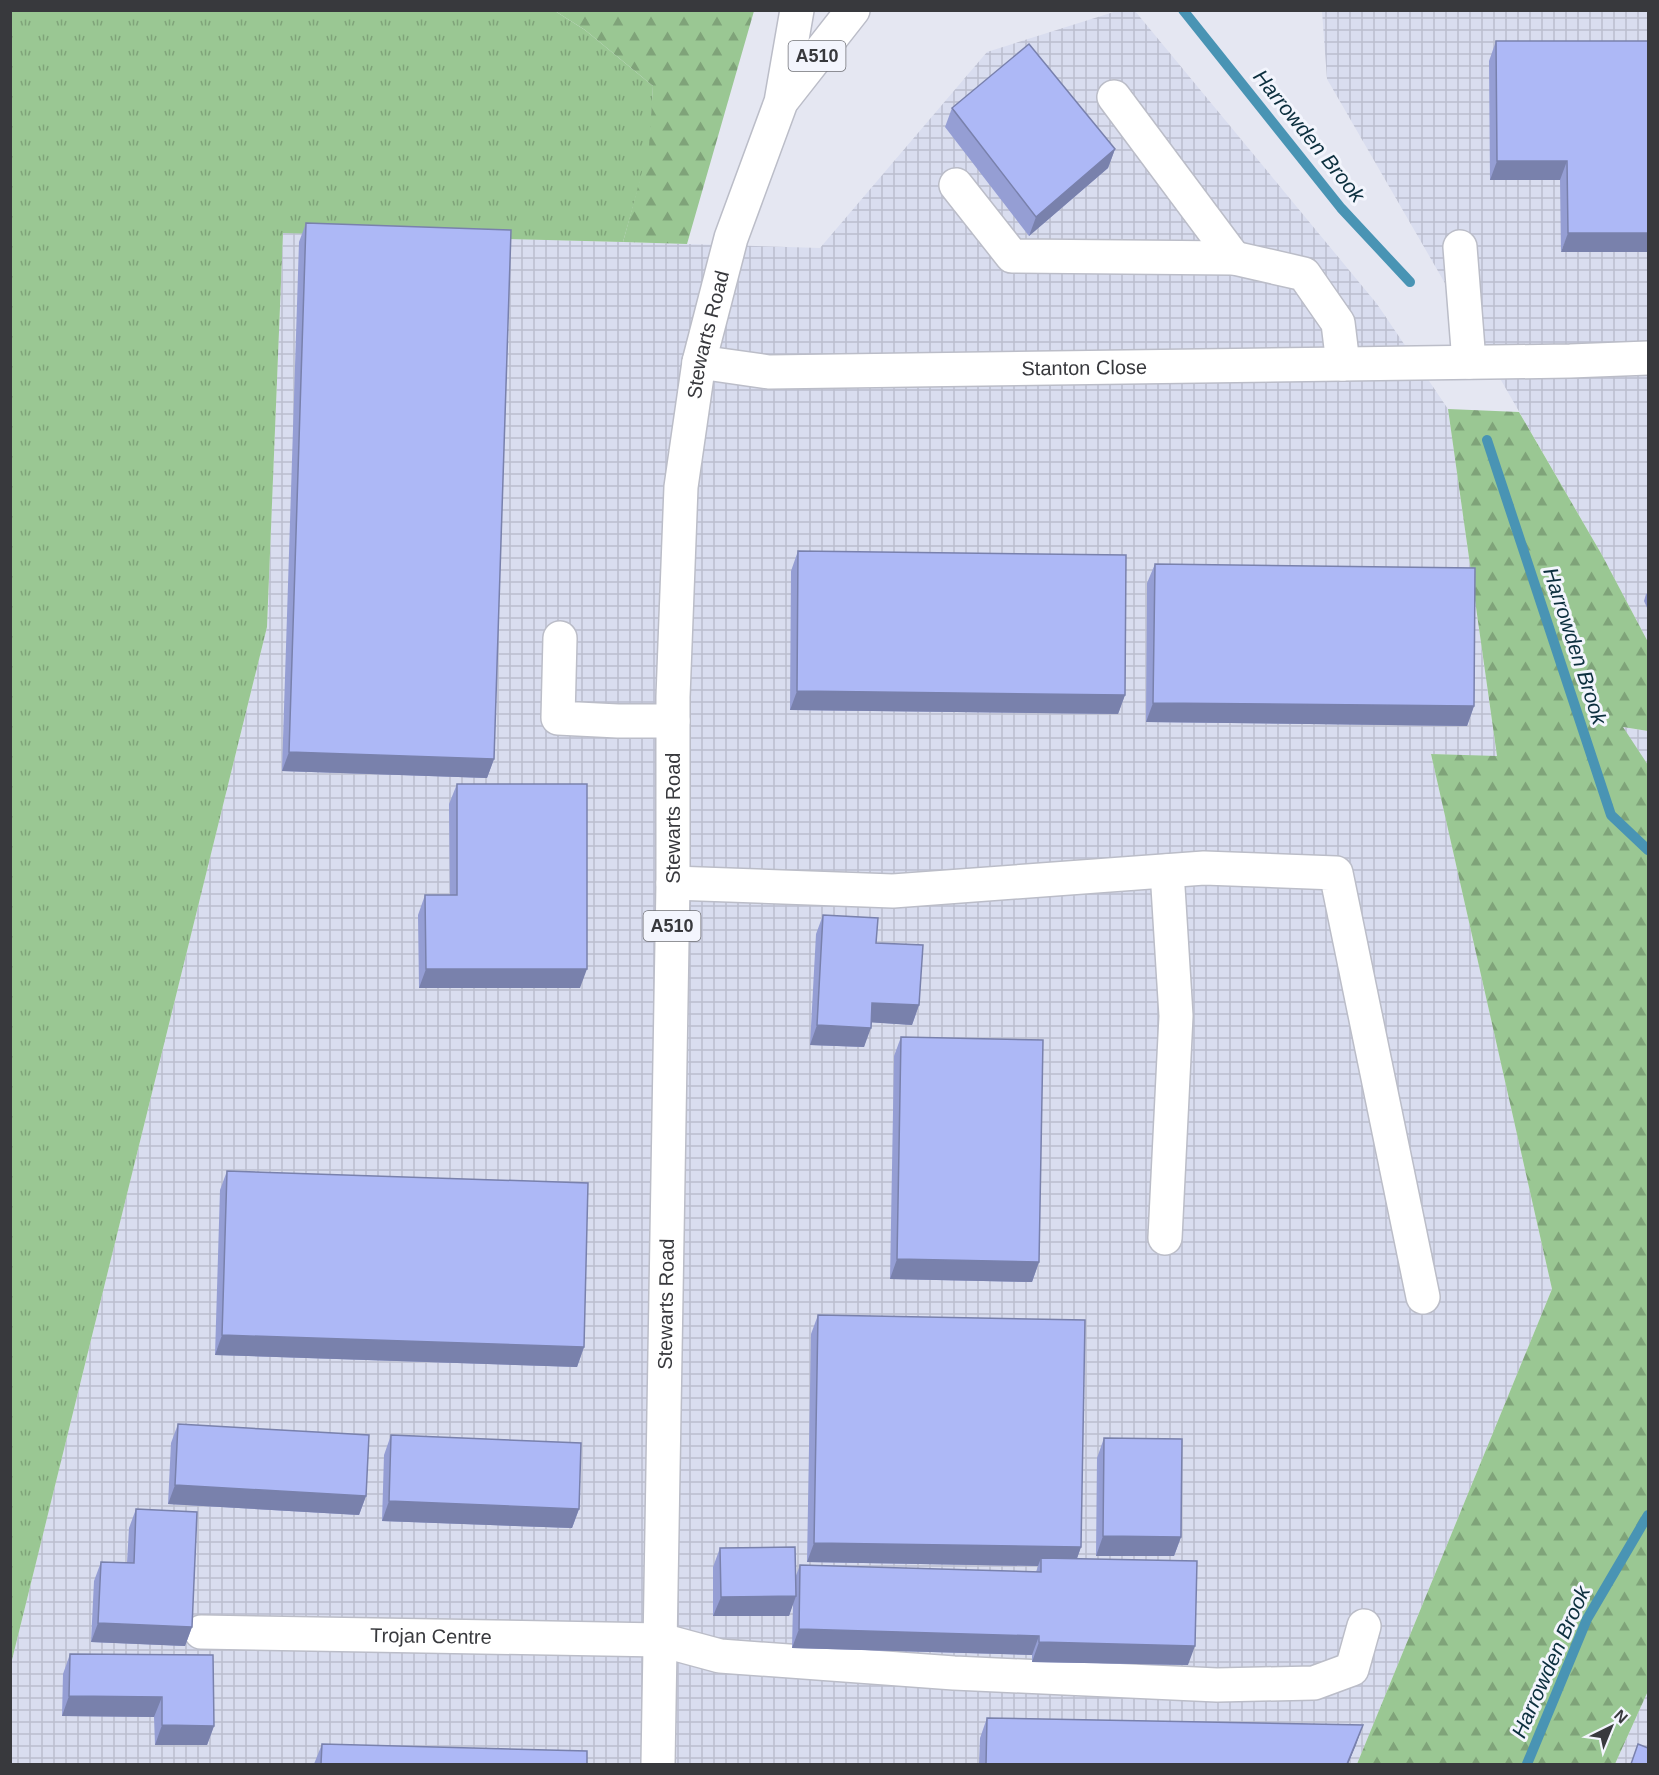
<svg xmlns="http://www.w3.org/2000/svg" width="1659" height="1775" viewBox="0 0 1659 1775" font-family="Arial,sans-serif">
<defs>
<pattern id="industrial-grid" width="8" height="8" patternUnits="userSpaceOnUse" patternTransform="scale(1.5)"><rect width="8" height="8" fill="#d9ddef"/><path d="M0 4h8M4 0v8" fill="none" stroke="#bbbece"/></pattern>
<pattern id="grass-tufts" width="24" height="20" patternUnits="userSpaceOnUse" patternTransform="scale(1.5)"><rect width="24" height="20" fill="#9ac793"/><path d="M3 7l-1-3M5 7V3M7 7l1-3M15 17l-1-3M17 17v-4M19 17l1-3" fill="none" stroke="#7fa379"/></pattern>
<pattern id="forest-firs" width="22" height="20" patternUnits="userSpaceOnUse" patternTransform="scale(1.5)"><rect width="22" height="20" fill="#9ac793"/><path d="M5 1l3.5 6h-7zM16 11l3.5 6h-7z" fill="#7fa379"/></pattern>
</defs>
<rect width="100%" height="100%" fill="#e5e7f2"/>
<path fill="url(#industrial-grid)" d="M1117,11h18l242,293 71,105 49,348 -66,-3 121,535 -195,475h-1346v-100l256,-1037 16,-395 537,16 167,-196z
M1322,11h326v631l-46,-87 -275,-476z
M1622,727l26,4v34z
M1648,1691v73h-33z"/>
<path fill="url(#grass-tufts)" d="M11,11h544l30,19 68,56 -3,60 -27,96 -340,-9 -16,394 -256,1037z"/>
<path fill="url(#forest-firs)" d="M555,11h199l-67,233 -64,-2 26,-96 4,-60 -68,-56z
M1448,409l71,3 83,143 46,87v89l-25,-4 25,38v926l-33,73h-258l195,-475 -121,-535 66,2z"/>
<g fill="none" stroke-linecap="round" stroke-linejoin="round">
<path stroke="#4994b4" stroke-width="10" d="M1183,10l158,198 69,74
M1487,440l124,375 37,35
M1527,1764l60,-145 61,-104"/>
<defs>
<g id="minor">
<path d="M1114,97l120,161"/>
<path d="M956,185l56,71 222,2 70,16 34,49 5,41"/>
<path d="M1460,247l9,115"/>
<path id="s1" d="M699,362l70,10 801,-11 78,-3"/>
<path d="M560,638l-2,80 60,3h55"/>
<path d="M673,883l220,8 311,-23 132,5 87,424"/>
<path d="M1165,1238l11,-222 -9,-145"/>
<path id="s2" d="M201,1632l460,8 59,16 234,17 263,12 97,-2 38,-14 12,-43"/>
</g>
<g id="major">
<path d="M784,98l69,-88"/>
<path id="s3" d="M658,1764l15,-881v-186l8,-210 18,-125 32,-124 50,-136 16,-92"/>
</g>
</defs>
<use href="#minor" stroke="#bbbdc8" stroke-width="36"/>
<use href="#major" stroke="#bbbdc8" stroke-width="36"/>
<use href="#minor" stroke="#fff" stroke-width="33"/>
<use href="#major" stroke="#fff" stroke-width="33"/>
</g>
<path fill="#959ed4" d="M1496,41h152l-87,211 -1,-72h-70l-1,-119z
M952,108l163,41 -7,19 -79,68 -84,-109z
M306,223l188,536 -7,19 -205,-7 17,-529z
M798,551l327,144 -7,19 -328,-4 1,-139z
M1155,564l319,142 -7,20 -321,-4 1,-139z
M1648,593v17l-4,-9 2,-7z
M457,784l123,204h-161l-1,-73 7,-20h25l-1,-91z
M823,915l53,28 43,62 -7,20 -41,-3 -7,25 -54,-2 6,-111z
M901,1037l138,225 -7,20 -142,-3 4,-223z
M227,1171l357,176 -7,20 -362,-12 5,-165z
M818,1315l263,232 -4,11 111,107 -156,-3v-7l-240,-7 1,-45 -4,13h-76v-49l7,-19 75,30 5,-13 236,7 2,-6 -231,-4 4,-228z
M178,1424l188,72 -7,19 -191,-11 3,-61z
M391,1435l188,74 -7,19 -190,-7 2,-66z
M1104,1438l77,99 -7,19h-78l1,-98z
M136,1509l56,118 -7,19 -94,-4 3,-61 7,-19 26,1 2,-35z
M70,1654l143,1 1,71 -7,19h-52l-1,-28 -92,-1 1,-42z
M987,1718l376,7 -15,39h-369l1,-26z
M322,1744l265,20h-273z"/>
<path fill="#7981ac" d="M1115,149l-7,19 -79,68 7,-19z
M1497,161h70l-7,19h-70z
M1568,233h80v19h-87z
M797,691l328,4 -7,19 -328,-4z
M1153,703l321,3 -7,20 -321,-4z
M289,752l205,7 -7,19 -205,-7z
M426,969h161l-7,19h-161z
M872,1003l47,2 -7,20 -47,-3z
M817,1025l54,3 -7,19 -54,-2z
M897,1259l142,3 -7,20 -142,-3z
M222,1335l362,12 -7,20 -362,-12z
M175,1485l191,11 -7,19 -191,-11z
M389,1501l190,8 -7,19 -190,-7z
M1103,1536l78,1 -7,19h-78z
M814,1543l267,4 -7,20 -33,-9 -3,8 -231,-4z
M796,1596l-7,20h-76l8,-19z
M98,1623l94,4 -7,19 -94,-4z
M799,1629l240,7 -7,19 -240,-7z
M1039,1642l156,4 -7,19 -156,-3z
M69,1696l93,1 -8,20 -92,-1z
M162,1725l52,1 -7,19h-52z
M1363,1725l-7,20 -8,19h-1z"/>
<path fill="#adb8f6" stroke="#7981ac" stroke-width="1.5" d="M1496,41h152v192h-80l-1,-72h-70z
M1029,44l86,105 -79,68 -84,-109z
M306,223l205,7 -17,529 -205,-7z
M798,551l328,4 -1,140 -328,-4z
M1155,564l320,4 -1,138 -321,-3z
M457,784h130v185h-161l-1,-74h32z
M823,915l55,3 -2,25 47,2 -4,60 -47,-2 -1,25 -54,-3z
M901,1037l142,3 -4,222 -142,-3z
M227,1171l361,12 -4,164 -362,-12z
M818,1315l267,5 -4,227 -267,-4z
M178,1424l191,11 -3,61 -191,-11z
M391,1435l190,8 -2,66 -190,-8z
M1104,1438l78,1 -1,98 -78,-1z
M136,1509l61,3 -5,115 -94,-4 3,-61 33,1z
M795,1547l1,49 -75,1 -1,-49z
M1041,1558l156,3 -2,85 -156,-4v-6l-240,-7 1,-64 241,7z
M70,1654l143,1 1,71 -52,-1v-28l-93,-1z
M987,1718l376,7 -16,39h-361z
M322,1744l265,7v13h-266z
M1638,1744l10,4v16h-17z"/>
<g text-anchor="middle" stroke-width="6" stroke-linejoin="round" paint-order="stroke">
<g fill="#f3f5fd" stroke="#707177" stroke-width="1.5">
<rect x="788.5" y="41" width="57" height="30" rx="4.5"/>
<rect x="643.5" y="911" width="57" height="30" rx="4.5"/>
</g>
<g font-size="18" font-weight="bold" fill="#38393d">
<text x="817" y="62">A510</text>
<text x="672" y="932">A510</text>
</g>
<g font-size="20" fill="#38393d" stroke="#f3f5fd">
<text dy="7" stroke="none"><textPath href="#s3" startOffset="1432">Stewarts Road</textPath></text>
<text dy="7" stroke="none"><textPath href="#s1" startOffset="386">Stanton Close</textPath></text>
<text dy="7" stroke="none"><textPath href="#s3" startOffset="946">Stewarts Road</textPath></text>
<text dy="7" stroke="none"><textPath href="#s3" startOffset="460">Stewarts Road</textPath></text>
<text dy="7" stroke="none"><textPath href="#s2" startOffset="230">Trojan Centre</textPath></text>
</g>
<g font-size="21" font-style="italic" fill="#0c2f3e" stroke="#f3f5fd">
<text transform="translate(1309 136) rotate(51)" y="7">Harrowden Brook</text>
<text transform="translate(1575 646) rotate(72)" y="7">Harrowden Brook</text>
<text transform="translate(1551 1662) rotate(-66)" y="7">Harrowden Brook</text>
</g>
</g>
<rect width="1659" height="1775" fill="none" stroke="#38393d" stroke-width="24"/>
<g transform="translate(1611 1727) rotate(43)" stroke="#f3f5fd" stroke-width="4.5" paint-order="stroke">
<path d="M0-4.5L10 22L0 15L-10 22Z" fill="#38393d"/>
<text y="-9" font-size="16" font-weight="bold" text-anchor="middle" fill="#38393d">N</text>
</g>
</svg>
